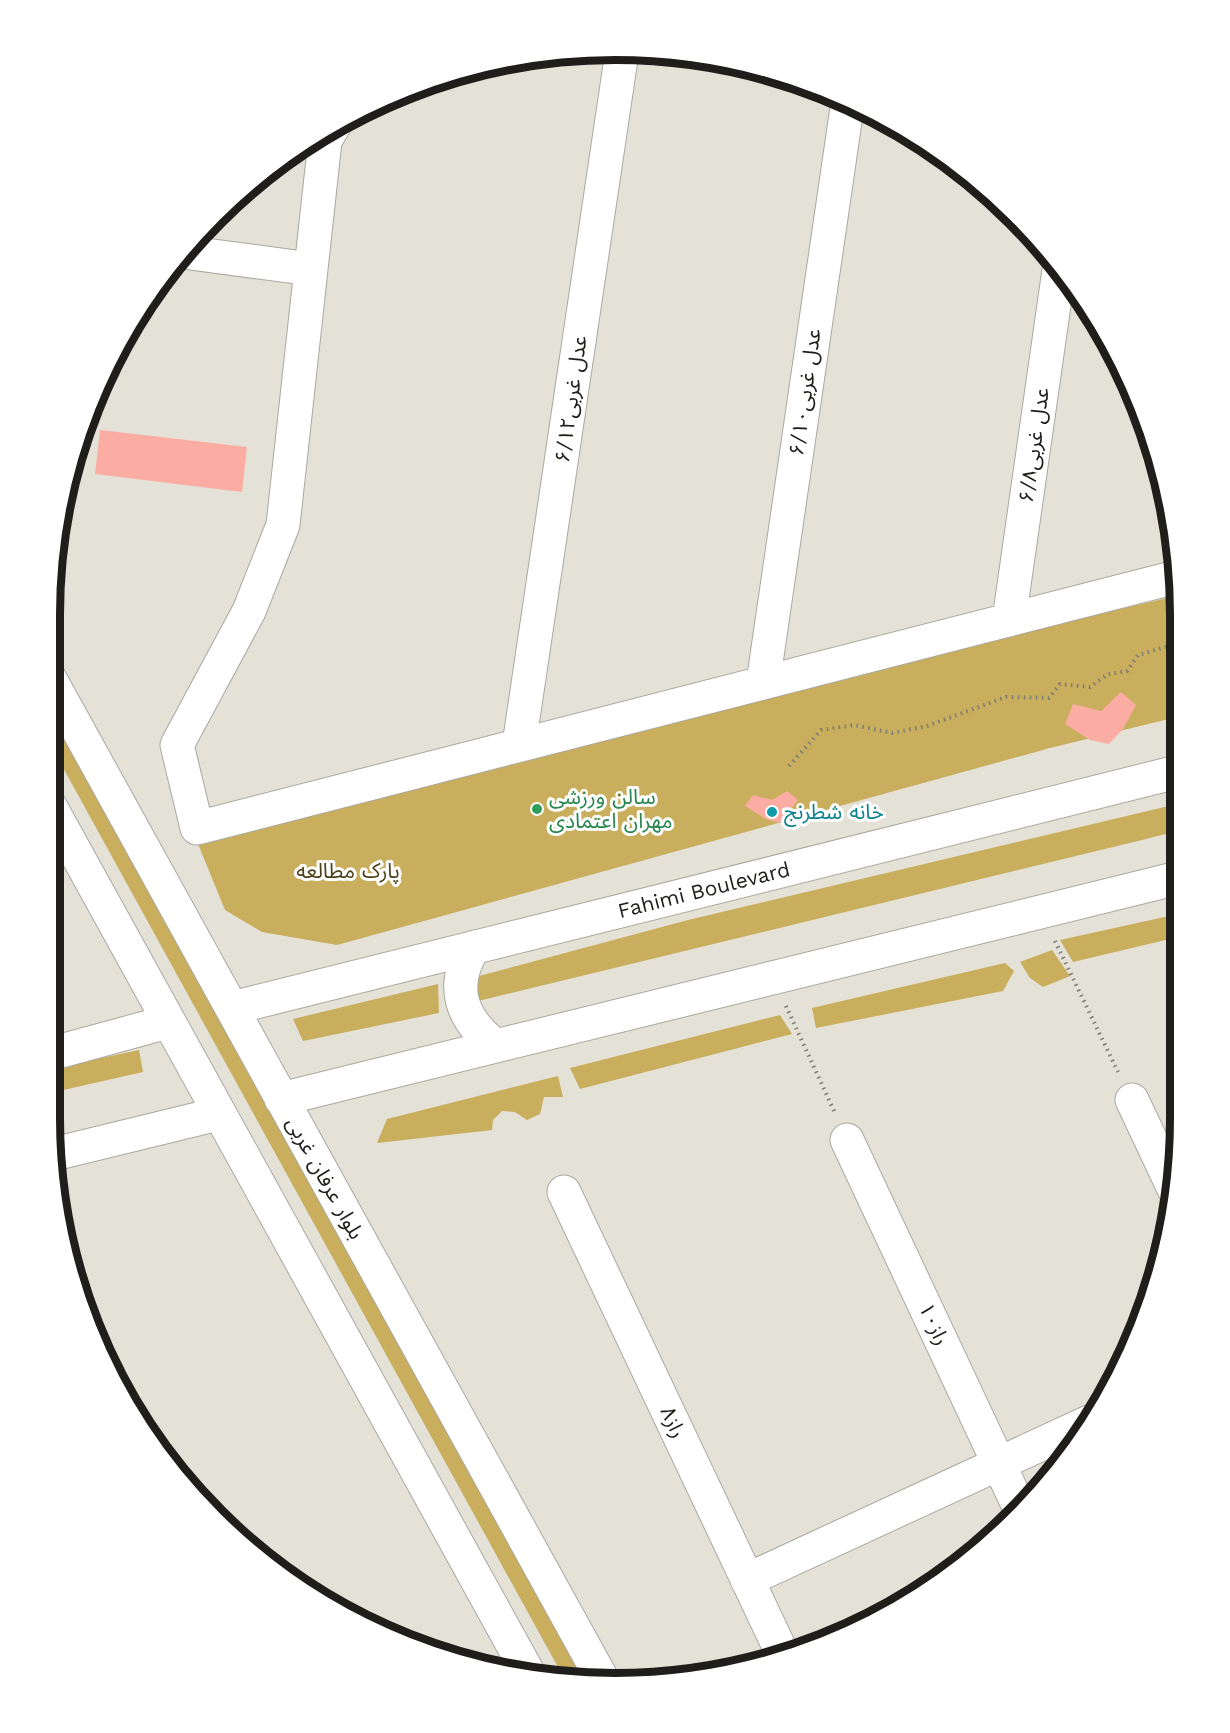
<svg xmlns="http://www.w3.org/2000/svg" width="1230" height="1733" viewBox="0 0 1230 1733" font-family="'Work Sans','Noto Sans Arabic',sans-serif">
<rect width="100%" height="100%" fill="#e4e1d7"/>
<path fill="#c8ae5d" d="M1176,596l1,121 -127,31 -713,197 -75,-13 -37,-22 -29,-71 618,-159z
M50,700l538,977 -24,1 -514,-934z
M1177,804v27l-31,8 -668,162 -10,-22 220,-59z
M1178,914v23l-105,25 -13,-22z
M1052,950l18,26 -27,11 -13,-9 -10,-16z
M1005,963l9,8 -11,20 -187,37 -4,-20z
M438,984l1,29 -136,28 -10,-22z
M780,1015l12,19 -212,55 -10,-21z
M139,1050l4,22 -93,21v-24z
M558,1076l5,21h-19l-4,17 -13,6 -12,-8 -13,-1 -9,9 -1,10 -115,13 10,-24z"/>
<path fill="#fbada4" d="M100,430l147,17 -5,45 -147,-18z
M1121,692l15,13 -13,24 -14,15 -19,-4 -25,-16 8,-20 28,7z
M787,791l11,9 -18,23 -14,-4 -21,-13 8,-11 19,5z"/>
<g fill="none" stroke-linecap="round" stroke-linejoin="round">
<defs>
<path id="minor" d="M335,124l-10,17 -42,384 -34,86 -72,134 20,83 979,-251
M190,253l121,16
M1009,620l50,-350
M50,679l551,998
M763,683l85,-582
M519,745l103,-693
M50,806l480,870
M474,947c-25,39 -13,72 22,99
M232,1008l945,-236
M50,1054l117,-32
M281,1099l897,-221
M1132,1100l42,89
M847,1140l173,369
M54,1154l164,-40
M564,1192l218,461
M747,1580l342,-158"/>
</defs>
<use href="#minor" stroke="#aba89f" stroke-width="35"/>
<path stroke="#7e7c75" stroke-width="4" stroke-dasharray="1.5 4.5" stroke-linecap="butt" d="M789,766l32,-36 33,-5 38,8 35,-7 79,-29 43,1 11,-14 30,3 18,-13 19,-3 11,-16 38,-11
M1055,941l63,131
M786,1006l49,107"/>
<use href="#minor" stroke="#fff" stroke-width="33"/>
</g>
<circle fill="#2e9e5b" stroke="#fff" stroke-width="2" cx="537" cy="809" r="6"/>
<circle fill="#0f9aa8" stroke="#fff" stroke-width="2" cx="772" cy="812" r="6"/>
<g text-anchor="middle" stroke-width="6" stroke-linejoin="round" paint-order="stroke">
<g font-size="21" fill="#1f1e1b" stroke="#fff">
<text transform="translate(805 392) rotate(-82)" y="7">۶/۱۰عدل غربی</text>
<text transform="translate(571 399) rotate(-82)" y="7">۶/۱۲عدل غربی</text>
<text transform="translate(1034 445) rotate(-82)" y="7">۶/۸عدل غربی</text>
<text transform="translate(704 890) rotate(-14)" y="7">Fahimi Boulevard</text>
<text transform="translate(325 1178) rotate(61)" y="7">بلوار عرفان غربی</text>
<text transform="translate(934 1324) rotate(65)" y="7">راز۱۰</text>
<text transform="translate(673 1422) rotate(65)" y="7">راز۸</text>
</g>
<g font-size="21" fill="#27864d" stroke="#fff" text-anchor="start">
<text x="549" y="804">سالن ورزشی<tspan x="549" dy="24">مهران اعتمادی</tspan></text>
</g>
<g font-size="21" fill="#0d838f" stroke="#fff" text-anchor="start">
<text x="784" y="819">خانه شطرنج</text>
</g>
<g font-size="21" fill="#4d4119" stroke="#fff">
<text x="348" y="878">پارک مطالعه</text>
</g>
</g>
<path d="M0 0H1230V1733H0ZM615 60H615A555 555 0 0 1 1170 615V1118A555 555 0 0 1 615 1673H615A555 555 0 0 1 60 1118V615A555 555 0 0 1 615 60Z" fill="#fff" fill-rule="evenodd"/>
<path fill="none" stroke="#1f1e1b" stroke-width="8" d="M615 60H615A555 555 0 0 1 1170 615V1118A555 555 0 0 1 615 1673H615A555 555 0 0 1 60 1118V615A555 555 0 0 1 615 60Z"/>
</svg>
